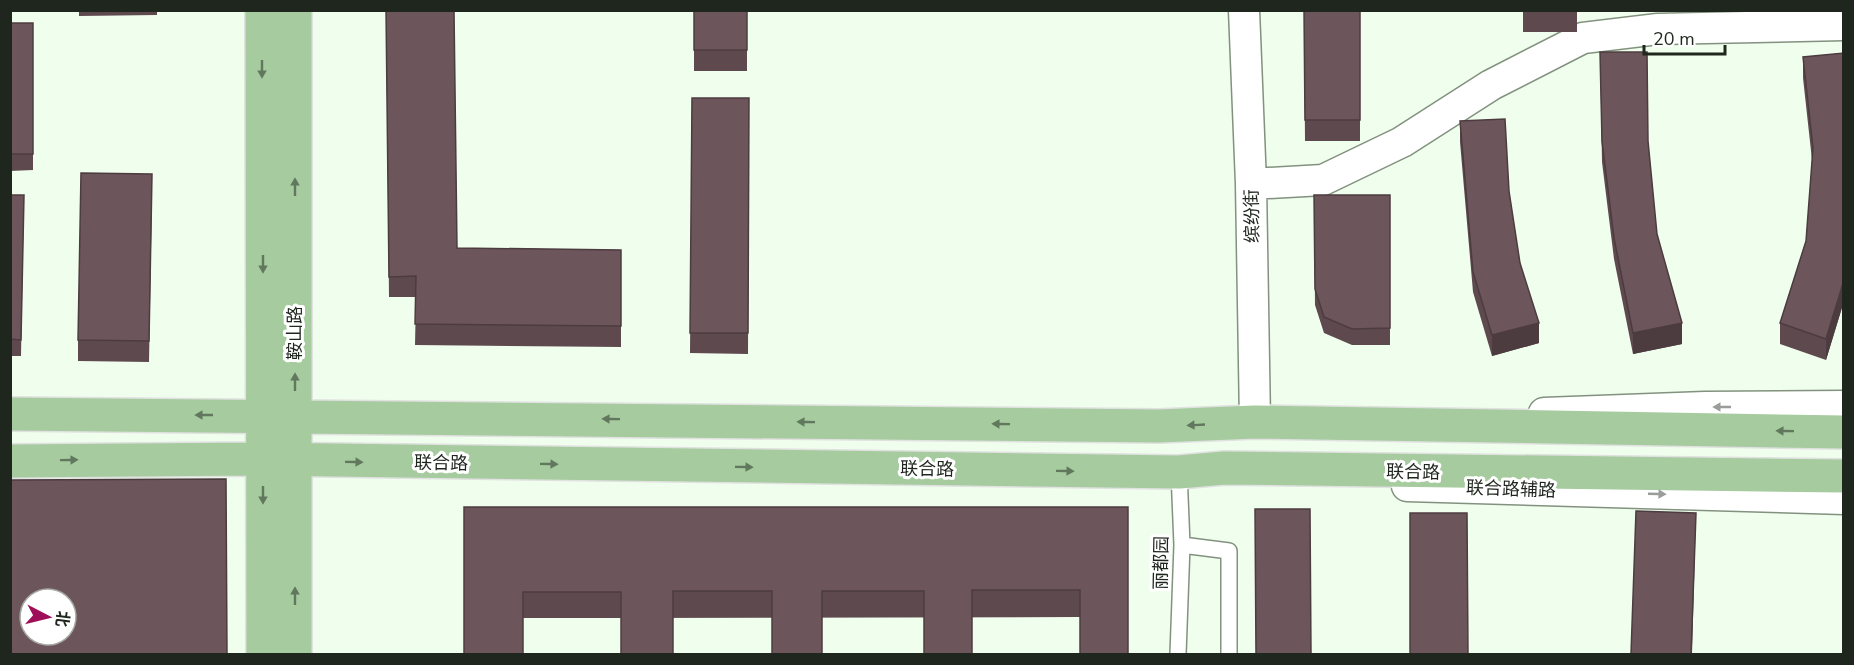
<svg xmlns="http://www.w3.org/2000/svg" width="1854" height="665" viewBox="0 0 1854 665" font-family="'Nunito Sans','Noto Sans SC',sans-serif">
<rect width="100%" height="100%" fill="#f0feed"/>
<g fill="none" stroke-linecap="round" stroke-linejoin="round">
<defs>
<path id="service" d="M1182,545l47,6v103
M1178,654l4,-109 -3,-73"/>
<path id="minor" d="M1244,10l7,174 4,238
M1251,184l72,-4 79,-38 89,-57 92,-47 75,-9 186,-4
M1544,413l161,-6 139,-1
M1407,486l437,13"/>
<path id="primary" d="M262,10l1,644
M295,10v644
M10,414l1149,12 96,-4 589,10
M10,461l253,-2 916,13 45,-4 620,8"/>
</defs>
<use href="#service" stroke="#82927f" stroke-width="18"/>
<use href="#minor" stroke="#82927f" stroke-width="33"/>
<use href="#primary" stroke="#e0e1e0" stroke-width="36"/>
<use href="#service" stroke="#fff" stroke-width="15"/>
<use href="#minor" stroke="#fff" stroke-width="30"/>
<use href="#primary" stroke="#a5cb9e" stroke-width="33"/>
</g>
<path fill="#5e494f" d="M79,10h78v5l-78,1z
M386,10l71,238 164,2v97l-206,-2 1,-48h-27z
M694,10h53v61h-53z
M1304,10h56v131h-55z
M1523,10h54v22h-54z
M10,23h23v147l-23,1z
M1600,52l48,89 9,93 25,110 -49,10 -19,-95 -12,-97z
M1844,53v248l-18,59 -46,-16v-21l26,-82 6,-81 -9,-82v-21z
M692,98h57l-1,256 -58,-1z
M1460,121l49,70 11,72 19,80 -47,13 -19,-64 -13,-150z
M10,195h14l-3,161h-11z
M152,195l-3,167 -71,-1v-21z
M1314,195h76v150h-38l-28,-12 -9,-28z
M464,507h664l-48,110 -459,1h-98z"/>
<path fill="#4c3c40" d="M1844,280v21l-18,59v-21z
M1539,323v20l-47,13v-21z
M1682,323v21l-49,10v-21z
M1696,513l-4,141h-1z"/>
<path fill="#6d555c" stroke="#4c3c40" stroke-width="1.5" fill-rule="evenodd" d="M386,10h68l3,238 164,2v76l-206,-2 1,-48 -27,1z
M694,10h53v40h-53z
M1304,10h56v110h-55z
M1523,10h54v1h-54z
M10,23h23v131h-23z
M1600,52h47l1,89 9,93 25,89 -49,10 -19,-95 -12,-97z
M1844,53v227l-18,59 -46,-16 26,-82 7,-93 -10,-91z
M692,98h57l-1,235h-58z
M1505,119l4,72 11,72 19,60 -47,12 -19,-63 -13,-151z
M81,173l71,1 -3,167 -71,-1z
M10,195h14l-3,145 -11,-1z
M1314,195h76v133l-38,1 -28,-12 -9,-28z
M226,479l1,175h-217v-174zM30,599h36v36h-36z
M464,507h664v147h-48v-64h-108v64h-48v-63h-102v63h-50v-63h-99v63h-52v-62h-98v62h-59z
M1255,509h55l1,145h-55z
M1636,511l60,2 -5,141h-60z
M1410,513h57l1,141h-58z"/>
<defs><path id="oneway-solid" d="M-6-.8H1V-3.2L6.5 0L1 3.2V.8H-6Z" transform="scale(1.5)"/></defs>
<g fill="#62785e">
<use href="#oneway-solid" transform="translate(262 69) rotate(90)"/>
<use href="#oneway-solid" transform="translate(295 187) rotate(-90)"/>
<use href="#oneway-solid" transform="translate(263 264) rotate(90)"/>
<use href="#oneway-solid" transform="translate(295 382) rotate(-90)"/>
<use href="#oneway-solid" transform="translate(204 415) rotate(-180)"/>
<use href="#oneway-solid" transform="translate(611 419) rotate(-179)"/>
<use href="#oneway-solid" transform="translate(806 422) rotate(-179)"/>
<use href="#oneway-solid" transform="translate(1001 424) rotate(-179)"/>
<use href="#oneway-solid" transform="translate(1196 425) rotate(177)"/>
<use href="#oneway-solid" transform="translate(1785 431) rotate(-179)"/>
<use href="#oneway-solid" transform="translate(69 460) rotate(-1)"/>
<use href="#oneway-solid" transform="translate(354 462) rotate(1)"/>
<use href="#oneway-solid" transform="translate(549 464) rotate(1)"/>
<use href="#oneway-solid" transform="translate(744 467) rotate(1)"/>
<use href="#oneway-solid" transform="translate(1065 471) rotate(1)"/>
<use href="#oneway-solid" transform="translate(263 495) rotate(90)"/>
<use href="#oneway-solid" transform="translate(295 596) rotate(-90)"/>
</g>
<g fill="#9a9d9a">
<use href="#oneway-solid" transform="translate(1722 407) rotate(180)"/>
<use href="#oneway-solid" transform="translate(1657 494) rotate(2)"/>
</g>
<g text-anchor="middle" stroke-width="6" stroke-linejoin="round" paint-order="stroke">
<g font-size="18" fill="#1f261e" stroke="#fff">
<text transform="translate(1252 216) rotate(-91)" y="6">缤纷街</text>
<text transform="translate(295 333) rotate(-90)" y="6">鞍山路</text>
<text transform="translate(441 463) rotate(1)" y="6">联合路</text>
<text transform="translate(927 469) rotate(1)" y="6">联合路</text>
<text transform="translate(1413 472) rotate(1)" y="6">联合路</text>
<text transform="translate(1511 489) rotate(2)" y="6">联合路辅路</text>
<text transform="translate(1161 563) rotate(-89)" y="6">丽都园</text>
</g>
</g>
<rect width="1854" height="665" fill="none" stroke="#1f261e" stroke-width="24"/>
<g transform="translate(48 617) rotate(97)"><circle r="28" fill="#ffffff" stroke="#a5a8a5" stroke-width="1.5"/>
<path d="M0-4.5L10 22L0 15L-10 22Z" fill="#9e0e59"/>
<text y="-9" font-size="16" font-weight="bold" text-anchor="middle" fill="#1f261e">北</text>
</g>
<path d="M1644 45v9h81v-9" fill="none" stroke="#1f261e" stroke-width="3"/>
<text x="1653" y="45" font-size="18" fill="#1f261e" stroke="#ffffff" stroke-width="4.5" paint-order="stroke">20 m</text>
</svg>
